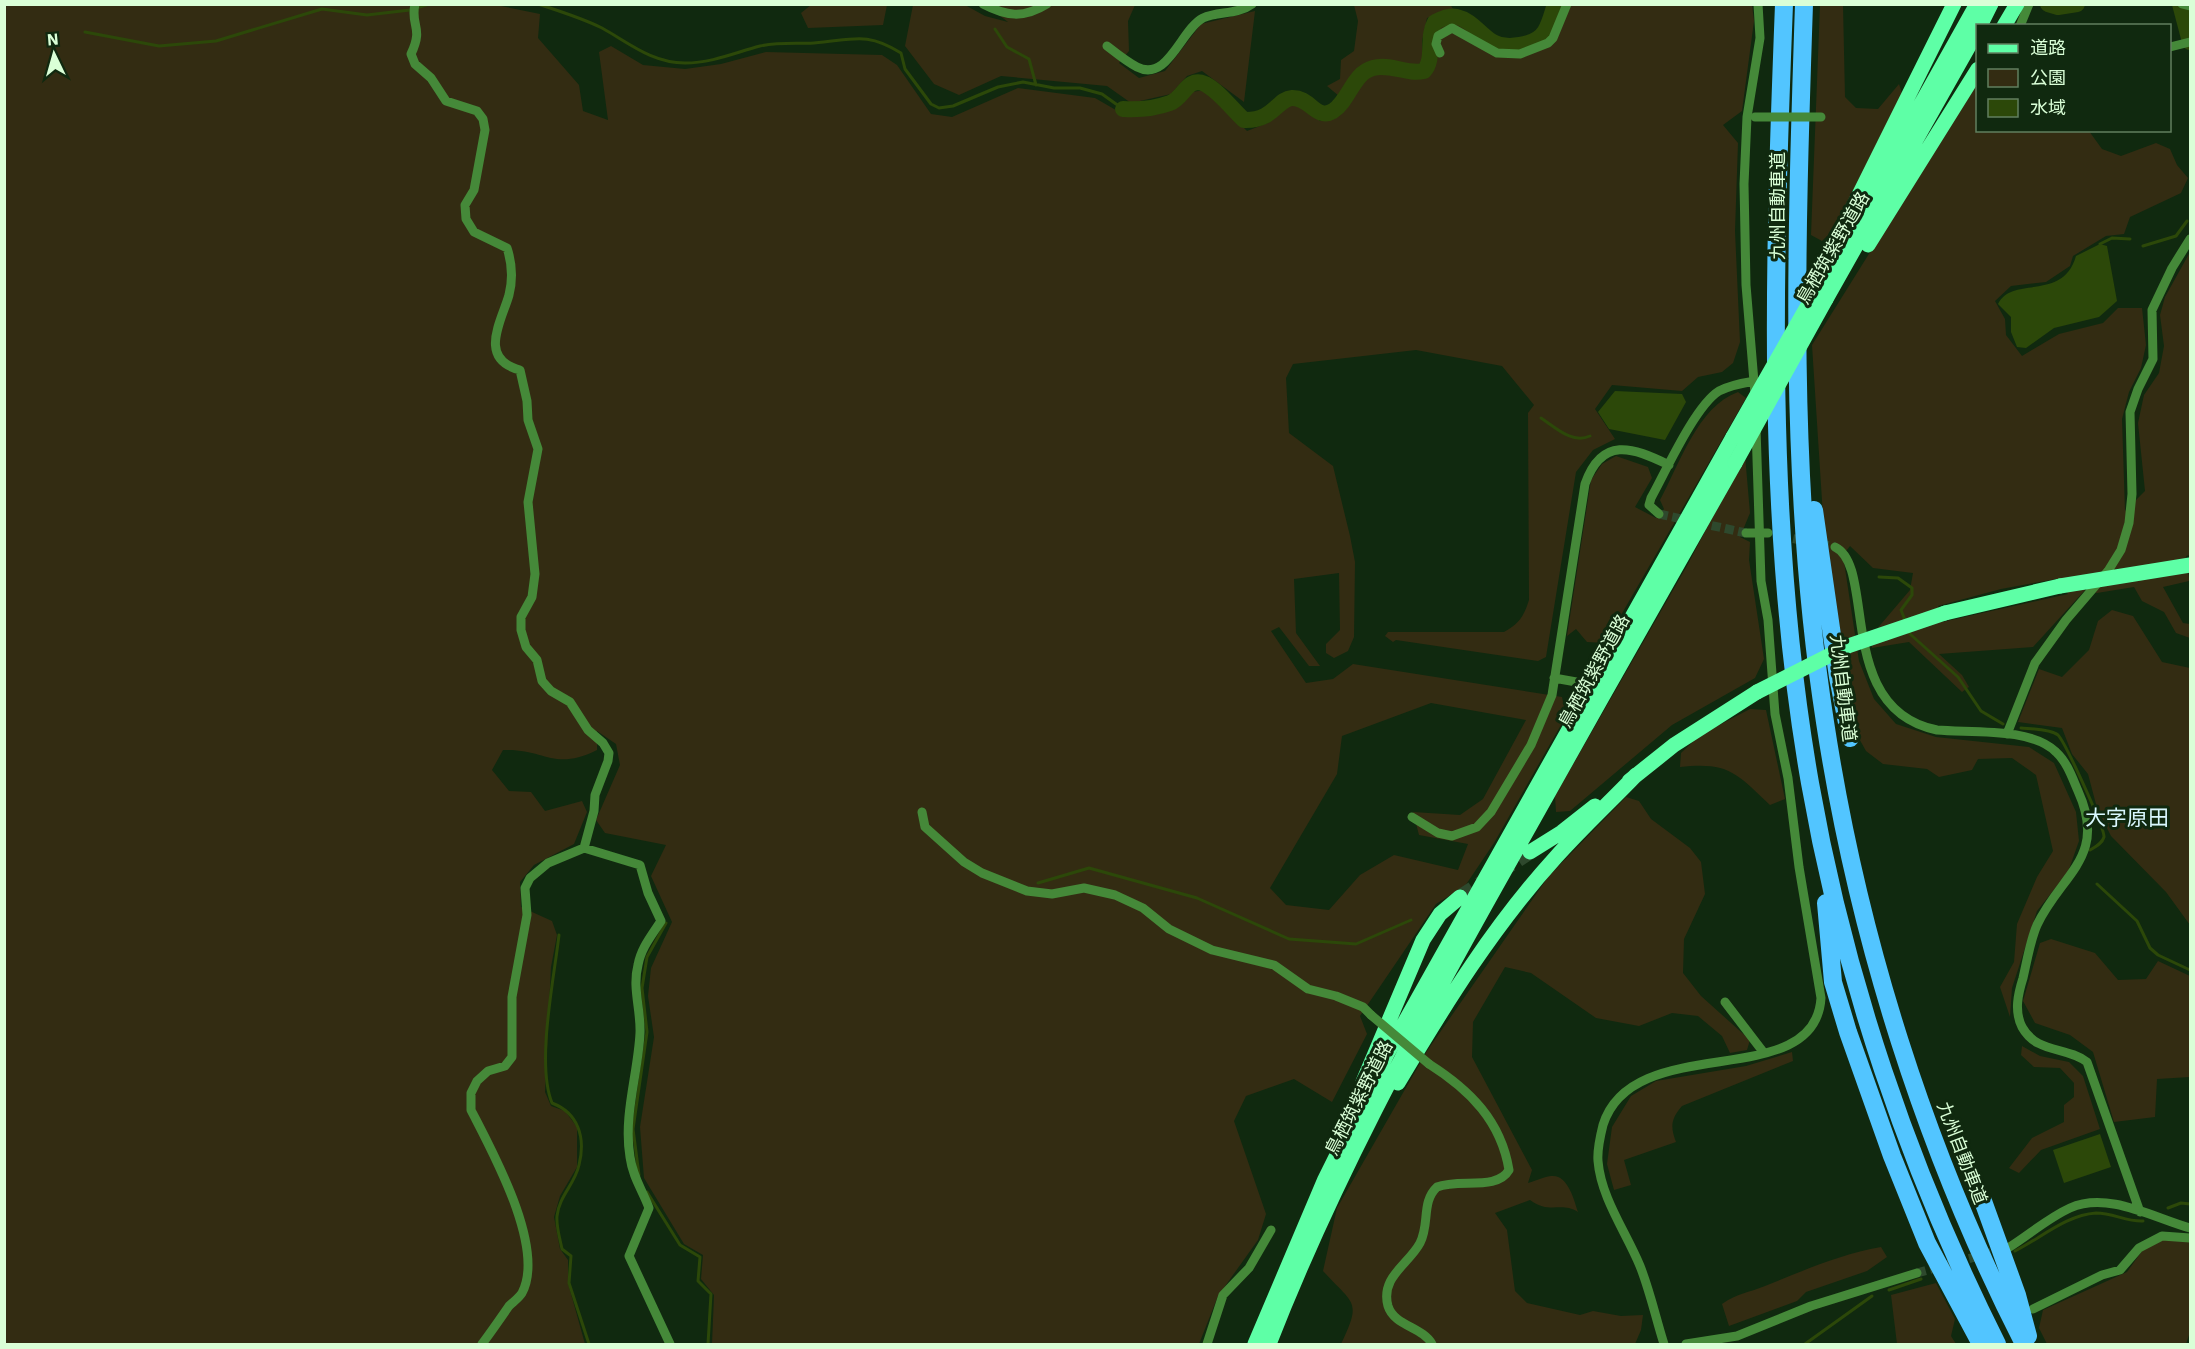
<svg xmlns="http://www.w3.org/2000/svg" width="2195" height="1349" viewBox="0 0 2195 1349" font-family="'IBM Plex Sans','Noto Sans JP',sans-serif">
<rect width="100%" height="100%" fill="#10290f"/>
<path fill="#332c12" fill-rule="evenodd" d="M1450,4l3,5 -26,9 -5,23 1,19 -9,9c-45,-8 -45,-9 -75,27l-12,-10 13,-7 1,-19 13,-9 4,-30 -4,-16z
M5,5h491l44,9 -2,24 41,47 4,26 25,9 -9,-68 12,-6 32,19 42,4 36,-5 45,-12 116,3 15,10 34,49 21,3 66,-29 77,10 33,19 52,-11 11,-14 15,-2 41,41 23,-9 16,-17 15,-1 19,17 18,-7 20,-30 21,-14c17,4 53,19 55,-10 0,-10 -2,-18 1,-28 30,-31 43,15 72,18 6,0 13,-4 18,-5 25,-9 25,-18 35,-40h192l2,16 -12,90 -19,14 15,18 -3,88 5,111 -7,21 -11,9 -24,5 -16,14 -70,-6 -17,24 20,30 -22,11 -17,22 -30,185 -8,4 -142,-21 -3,2 -8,-6 3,-4h116c15,-8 20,-16 25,-32l-1,-187 6,-8 -32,-39 -86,-16 -123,14 -7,14 3,55 44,33 17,70 5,26 -1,75 -6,14 -14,7 -8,-5v-9l14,-14 -1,-57 -45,6 2,54 24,33h-11l-30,-39 -8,4 35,52 27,-4 20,-15 209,33 4,19 -72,127 -29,43 -29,18 -76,112 7,18 -35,68 -38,-23 -48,17 -12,25 32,93 -8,26 -40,56 -19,48h-487l2,-49 -13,-16 2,-24 -19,-11 -40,-66 -4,-51 14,-90 -6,-41 3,-28 21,-46 -21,-46 15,-31 -61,-12 -9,-13 24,-55 -4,-21 -19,-13v19c-44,22 -52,-2 -94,0l-11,20 17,21 22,1 14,19 37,-10 5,11 -13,32 -40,21 -14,17 1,25 31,14 5,14 -6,32 -6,125 6,14 14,5 12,16v40l-17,29 -6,21 6,32 8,11v23l17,61h-580zM1431,703l95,17 -43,79 -23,16 -47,-3 6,23 49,9 -10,26 -64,-15 -34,20 -31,35 -43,-5 -16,-17 67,-114 5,-38z
M811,5v-1l76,1 -4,20 -75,3 -7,-15z
M913,5h52l20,11 23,6 -22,-17h149l-7,16 1,30 -10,12 20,15 26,-7 36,-47 54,-13 -11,91 -42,-31 -15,5 -16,18 -40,9 -24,-17 -106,-10 -42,19 -25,-11 -29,-38z
M1820,5h23l2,92 11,11 22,1 21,-25 3,9 -65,133 -15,15 -11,-6z
M1977,81l1,49 111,1 13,18 19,7 35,-13 14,6 7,16 11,13 -7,15 -51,24 -6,17 -18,2 -33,20 -3,10 -24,16 -35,4 -16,15 10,18 1,16 16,21 37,-22 44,-11 15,-15h24l4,37 -5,23 -12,24 -7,27 3,92 20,-20 -7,-68 6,-28 15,-22 5,-27 -4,-31 5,-18 25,-45v303l-4,1 4,29 -1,-4 -26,6 20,36 7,1v14l-14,-5 -12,-21 -22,-11 -8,-14 -37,6 -11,-4 -53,58 -94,7 23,21 7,12 -7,5 -53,-50 -37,6 -2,-11 40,-47 3,-17 -40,-5 -23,-22 -7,9 16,106 15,38 22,25 40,13 93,10 25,16 22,49 3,29 -11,31 -31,39 -25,77 -2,29 -10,-30 14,-25 3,-38 20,-47 16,-26 -17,-76 -24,-17 -34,1 -6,11 -33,7 -12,-8 -44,-5 -17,-13 -10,-18 -13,-65 -20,-152 -11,-171zM2056,579l12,15 -126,28 -4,-16 63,-17z
M1738,392l8,6 -141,245 -18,-1 -11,-13 -9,7 24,-156 11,-16 14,-8 32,11 4,11 -17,29 21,11 8,-9 -4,-9c19,-35 38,-94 78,-108z
M1745,455l5,58 -10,24 10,5 -1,18 15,99 -9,19 -83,47 -102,86 -14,1 -1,-16 133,-232z
M2112,610l21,6 29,46 28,6v257l-24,-33 -55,-56 -14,-28 -9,-34 -16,-20 -10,-26 -44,-6 21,-53 23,8 27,-27 9,-29z
M1750,709l16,1 19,89 -15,6c-34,-32 -41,-43 -90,-38l1,-14 19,-18z
M1626,797l13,4 12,18 39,29 11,14 4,32 -21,45 -1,34 18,23 49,44 -3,10 -17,3 -8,-17 -24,-20 -26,-3 -33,13 -43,-8 -65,-45 -26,-6 -32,55 -1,35 60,113 -4,13c7,-2 15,-6 23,-7 17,-2 23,24 27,36 -18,-11 -27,3 -48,-12l-35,13 12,17 8,61 12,12 53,12 13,-4 28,5 22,-1 -2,15 -6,14h-294c21,-44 13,-39 -18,-73l14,-63 90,-157 121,-174z
M2051,939l44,14 23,27 28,-1 12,-18 32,15v101l-33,2 -2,38 -41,5 -21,-70 -23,-17 -35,-12 -12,-22 17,-58z
M2022,1046l18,10 29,6 14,14 17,53 -59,21 -22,23 -10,-5 23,-30 32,-16v-17l10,-8v-14l-14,-15 -26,-1 -13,-12z
M1792,1052l1,9 -111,45c-11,13 -12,20 -6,36l-52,18 7,25 -17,5 -7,-26 5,-37 19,-31 25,-15 90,-15z
M2166,1238l24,3v91l-4,12h-139l-8,-16 4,-18 84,-38 15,-21z
M1881,1247l6,10 -20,14 -61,21 -9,9 -68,25 -7,-22c16,-11 26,-11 43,-18 38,-15 75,-32 116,-39z
M1936,1283l19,36 -4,17 5,8h-59l-6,-49z"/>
<path fill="#2c4809" d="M2100,244l7,2 10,55 -18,16 -45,11 -28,20 -9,-1 -6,-15v-15l-13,-13c14,-29 65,-2 78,-48z
M1615,391l67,3 4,8 -21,38 -56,-11 -11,-17z
M2100,1134l11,33 -47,16 -11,-33z"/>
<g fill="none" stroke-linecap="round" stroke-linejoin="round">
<path stroke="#2c4809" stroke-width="3" d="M538,4c21,7 44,14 64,24 27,15 50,35 83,35 27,0 49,-10 75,-17 19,-4 36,-2 54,-3 39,-3 52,-12 87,10l4,16 26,35 8,4 14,-2 45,-19 25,-5 31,6h26l22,6 21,15
M995,29l12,18 22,12 7,26
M85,32l74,14 57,-5 106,-32 45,6 43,-5 19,-6
M2100,244l12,-6 18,1
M2143,246l33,-10 11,-15
M1541,418c15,10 31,26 49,18
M1879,577l19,1 14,10v7l-11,15 4,10
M1908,629l2,5 48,43 23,34 22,13
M2021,728c10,1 29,1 37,7 7,7 47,94 46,102 -2,7 -9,10 -14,13
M1038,883l51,-15 108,30 92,41 67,5 55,-24
M2097,884l40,37 13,27 8,7 32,15
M559,935c-5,44 -23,129 -7,168 26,10 34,34 27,62 -4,19 -20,31 -22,51 -1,10 3,23 5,33l9,7 -2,27 20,61
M639,1175l-6,-46 14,-97 -5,-44 5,-31 19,-34
M647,1192l33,53 20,12 -2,24 13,13 -3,50
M2168,1208l13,-5 9,1
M2015,1251c26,-13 51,-36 81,-38 17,0 31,9 47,8
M1889,1290l32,-11
M1805,1344l67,-48"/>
<path stroke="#2c4809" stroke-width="16" d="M2048,4l10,3 19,-3
M2180,4l10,38
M1123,109c15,1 33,-1 47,-6 14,-5 17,-27 35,-19 14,7 27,25 39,36 30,1 33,-21 48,-22 18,-1 24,23 41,13 16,-10 20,-38 40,-43 17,-5 34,7 51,3 11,-12 2,-33 11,-49 7,-3 14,-7 22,-5 14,3 22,16 34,24 14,9 45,5 54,-10 5,-8 7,-18 10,-27"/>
<path stroke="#2e492d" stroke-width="9" stroke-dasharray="9 4.5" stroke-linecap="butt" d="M1659,514l87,19
M1780,536l55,11
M1917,1273l87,-24"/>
<path stroke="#2e492d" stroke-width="15" stroke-dasharray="15 8" stroke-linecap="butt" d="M1460,897l70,-45"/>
<path stroke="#458939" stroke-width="9" d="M415,4c-5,22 9,23 -4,50l4,10 16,14 15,23 31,10 6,8 2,11 -11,60 -9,15 1,14 8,13 33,16c5,15 6,31 2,47 -7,25 -32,64 11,75l7,31 1,19 10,29 -10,53 7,72 -3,23 -11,20v13l5,17 11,13 5,21 9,10 19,11 18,28 15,13 6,10 -1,8 -13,34 -1,16 -10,37
M983,4c23,12 40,15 64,0
M2182,4l8,2
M2020,26l9,-22
M1107,46c9,7 20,16 30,21 31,16 44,-38 66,-49 15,-7 34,-3 49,-14
M2170,47l20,-5
M1440,53l-4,-9 2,-8 14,-8 45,25 23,1 28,-11 5,-5 14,-34
M1755,394l-9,-109 -2,-101 3,-67 13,-79 -2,-34
M1659,514l-10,-9 2,-7c15,-27 44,-92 68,-107 12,-6 23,-8 36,-10
M1746,533h22
M1835,547c42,20 -1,162 102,183 33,3 94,-3 119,22 11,10 16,25 22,39 30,66 -17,83 -41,134 -7,16 -10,36 -14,53 -5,16 -9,33 -1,49 15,27 44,19 65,35l53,150
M1554,678l39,7
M2007,734l28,-71 31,-43 42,-49 13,-21 8,-27 3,-29 -2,-82 8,-23 15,-30 -1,-49 20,-42 18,-29
M922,812l3,15 39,35 18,11 45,18 25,3 32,-6 31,7 28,13 26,21 43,21 62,15 34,24 28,7 27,11 8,8
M1412,817l26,16 14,3 25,-9 14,-15 40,-67 21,-50 33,-211c17,-48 47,-37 84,-19
M1725,1002l39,51
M1429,1064c41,26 72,57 80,106 -12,21 -50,8 -72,17 -16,15 -7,37 -17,56 -11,21 -40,34 -32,63 6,20 35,21 44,38
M2008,1248c21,-13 40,-30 62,-40 38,-17 84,10 120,20
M2033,1309l69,-34 18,-5 19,-22 23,-12 28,2
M482,1344c9,-12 18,-25 27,-38 4,-4 10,-8 13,-13 24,-45 -30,-142 -51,-183v-17l6,-12 11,-10 17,-5 7,-9v-60l15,-82 -2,-27 5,-10 18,-15 36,-15 56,17 8,28 13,28c-9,14 -20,27 -23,44 -6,23 3,45 2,68 -2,41 -17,83 -10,124 3,21 12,32 19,51l-20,48 41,88
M1207,1344l16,-49 26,-27 22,-38
M1664,1344c-8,-25 -14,-53 -24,-78 -14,-34 -39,-68 -42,-105 -1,-12 2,-24 5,-36 30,-96 212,-31 218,-127l-22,-131 -11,-89 -13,-64 -7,-94 -7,-39 -5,-153
M1686,1344l51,-8 74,-30 106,-33"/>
<path stroke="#5effa6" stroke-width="15" d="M1980,26l11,-22
M2004,26l13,-22
M1851,211l103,-207
M1868,245l110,-176
M1823,279l154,-275
M1826,299l152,-269
M1945,613l115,-27
M1629,781l45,-36 83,-53
M1530,852l32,-20 33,-26
M1363,1082l60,-142 17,-26 20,-17
M1398,1083c47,-79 96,-158 158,-226 25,-28 53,-54 80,-82
M1255,1344l70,-165 63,-127 345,-615
M1269,1344c62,-159 143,-308 227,-458 79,-141 159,-283 239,-423"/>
<path stroke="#52c5ff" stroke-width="18" d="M1784,4c-10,259 -19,523 26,779 34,194 99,386 187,561
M1804,4c-8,239 -16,481 21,718 33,216 100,428 199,622
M1814,510l24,167 12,61
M1826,903l7,79 15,50 44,124 35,87 54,101
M1983,1201l34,94 11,41"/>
<path stroke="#458939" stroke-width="9" d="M1755,117h66
M1371,1015l58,49"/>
<path stroke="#5effa6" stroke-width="15" d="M1733,437l90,-158
M1735,463l91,-164
M2060,586l130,-21
M1757,692l91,-46 97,-33"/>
</g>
<g text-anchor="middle" stroke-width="6" stroke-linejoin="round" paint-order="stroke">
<g font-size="18" fill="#daffd7" stroke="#10290f">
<text transform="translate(1778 206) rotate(-90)" y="6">九州自動車道</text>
<text transform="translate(1833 248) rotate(-60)" y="6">鳥栖筑紫野道路</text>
<text transform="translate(1594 671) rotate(-61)" y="6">鳥栖筑紫野道路</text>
<text transform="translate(1843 688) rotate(83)" y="6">九州自動車道</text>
<text transform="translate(1359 1098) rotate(-63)" y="6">鳥栖筑紫野道路</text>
<text transform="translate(1962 1153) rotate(69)" y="6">九州自動車道</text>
</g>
<g font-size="21" fill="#d9f8ff" stroke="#10290f">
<text x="2127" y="825">大字原田</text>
</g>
</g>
<rect width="2195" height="1349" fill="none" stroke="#daffd7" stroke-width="12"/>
<rect x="1976" y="24" width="195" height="108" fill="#10290f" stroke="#617f5f" stroke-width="1.5"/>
<rect x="1988" y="44" width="30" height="9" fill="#5effa6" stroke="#617f5f" stroke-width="1.5"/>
<text x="2030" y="54" font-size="18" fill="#daffd7">道路</text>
<rect x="1988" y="69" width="30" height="18" fill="#332c12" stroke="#617f5f" stroke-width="1.5"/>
<text x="2030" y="84" font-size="18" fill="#daffd7">公園</text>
<rect x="1988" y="99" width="30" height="18" fill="#2c4809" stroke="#617f5f" stroke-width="1.5"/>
<text x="2030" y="114" font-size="18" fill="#daffd7">水域</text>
<g transform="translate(54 54) rotate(355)" stroke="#10290f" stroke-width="4.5" paint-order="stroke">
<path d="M0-4.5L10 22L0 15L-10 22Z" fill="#daffd7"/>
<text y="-9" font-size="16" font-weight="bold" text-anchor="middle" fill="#daffd7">N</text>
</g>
</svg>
